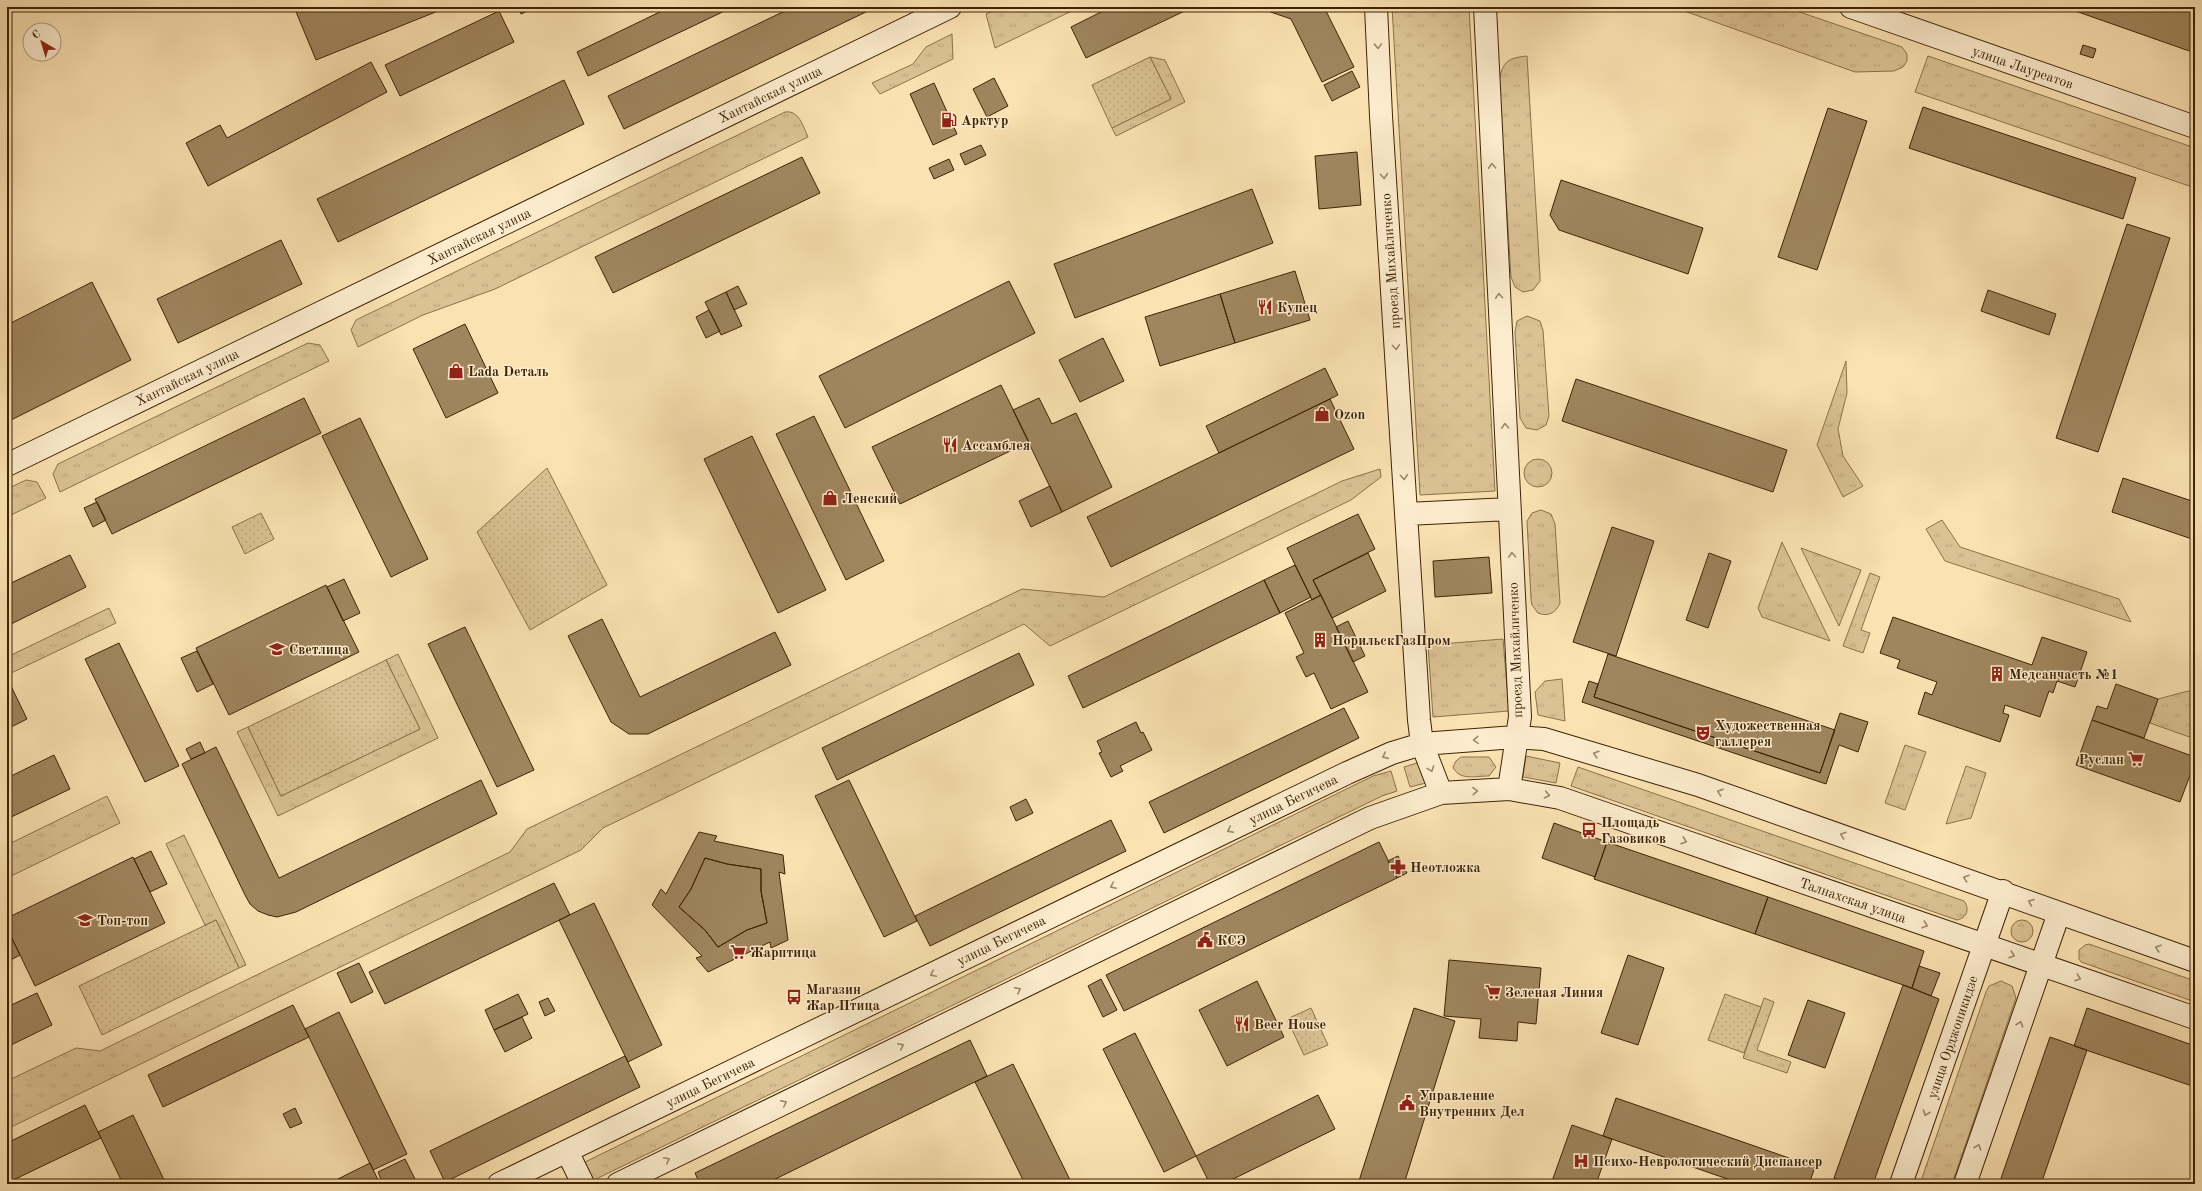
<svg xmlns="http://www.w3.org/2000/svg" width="2202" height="1191" viewBox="0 0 2202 1191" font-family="'Old Standard TT',serif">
<defs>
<pattern id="grass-tufts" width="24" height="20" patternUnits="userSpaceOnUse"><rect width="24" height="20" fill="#dbc294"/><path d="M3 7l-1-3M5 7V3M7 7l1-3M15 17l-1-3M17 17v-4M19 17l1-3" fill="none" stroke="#bda67e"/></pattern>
<pattern id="park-dots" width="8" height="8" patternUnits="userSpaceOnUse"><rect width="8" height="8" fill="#dbc294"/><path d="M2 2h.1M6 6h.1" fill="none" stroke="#bda67e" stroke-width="1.8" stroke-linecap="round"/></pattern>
</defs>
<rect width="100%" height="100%" fill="#fbe2b2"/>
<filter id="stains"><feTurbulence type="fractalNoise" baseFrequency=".005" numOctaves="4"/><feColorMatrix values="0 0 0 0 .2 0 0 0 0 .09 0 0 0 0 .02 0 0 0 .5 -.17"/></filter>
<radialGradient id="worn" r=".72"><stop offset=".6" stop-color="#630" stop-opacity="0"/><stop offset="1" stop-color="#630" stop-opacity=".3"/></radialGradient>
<path fill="url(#grass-tufts)" stroke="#8c724c" d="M1001,7h79l-85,41 -9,-34z
M1392,7h77l26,484 -75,4z
M1673,7h112l117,40 5,7v7l-4,6 -9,4 -39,1z
M952,34l1,25 -73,35 -8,-11 41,-19 13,-17z
M1527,56l13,220v5l-7,9 -10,2 -8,-5 -4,-10 -12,-194c3,-20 7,-25 28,-27z
M1928,56l267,92v40l-280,-96z
M1150,57l15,3 20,42 -69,34 -4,-8 59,-29z
M785,112c14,-2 18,14 23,25l-313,152 -72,26 -65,32 -7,-17 5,-10z
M1527,316l13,5 3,9 6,86 -3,9 -9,5 -11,-2 -6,-10 -5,-86 2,-11z
M308,343l12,2 9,16 -269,131 -7,-18 5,-10z
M1846,361l1,32 -9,36 5,27 20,30 -20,11 -26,-52z
M1524 473a14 14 0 1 1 28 0a14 14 0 1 1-28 0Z
M1380,469l1,8 -30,23 -301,146 -26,-22 -421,204 -22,22 -574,279v-48l69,-33 24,3 410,-199 17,-23 466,-226 29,-14 82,8 238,-116z
M26,480l11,2 9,16 -39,19v-28z
M1541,510l10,4 4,10 5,79c-4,10 -12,14 -22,10l-6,-8 -1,-6 -4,-78 5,-8z
M1942,520l18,27 159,52 12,23 -186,-61 -19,-32z
M1782,542l48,99 -68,-24 -4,-9z
M1801,548l60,22 -22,56z
M1870,573l10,4 -19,53 9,3 -7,20 -20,-7z
M109,608l7,15 -109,52v-18z
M1503,639l6,72 -76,6 -5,-72z
M398,654l40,84 -160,78 -41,-84 11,-5 33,69 139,-67 -34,-69z
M1562,679l3,42 -27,-6 -3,-23 10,-11z
M2188,691l7,3v45l-45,-16 8,-24z
M1905,745l21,7 -21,58 -20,-7z
M1526,756l34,7 -4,20 -33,-6z
M1461,757h28l7,10 -7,9c-14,0 -30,5 -36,-9l3,-6z
M1420,762l6,21 -16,4 -6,-20z
M1966,766l20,7 -15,45 -25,6z
M1578,767l386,134c6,8 3,17 -7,19l-386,-134z
M1391,771l6,20 -15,5 -786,383 -4,1 -9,-17 790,-387z
M107,796l13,27 -113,55v-33z
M184,835l62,130 -7,3 -23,-48 -11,5 -39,-81z
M2011 931a11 11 0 1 1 22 0a11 11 0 1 1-22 0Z
M2089,944l106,37v21l-114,-40 -2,-3v-9l6,-5z
M2001,981l11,5 4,12 -64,186h-32l66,-192 3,-6z
M1764,998l10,4 -17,48 34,12 -4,11 -44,-15z"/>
<path fill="url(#park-dots)" stroke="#8c724c" d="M1150,57l21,42 -59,29 -20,-43z
M547,468l60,117 -77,45 -53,-98z
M261,513l13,26 -29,15 -13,-27z
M386,660l34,69 -139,67 -33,-69z
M216,920l23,48 -137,67 -23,-49z
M1725,994l36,13 -17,46 -36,-13z
M1311,1008l17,37 -24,10 -17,-36z"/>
<path fill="#a0865e" stroke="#3e2304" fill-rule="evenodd" d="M294,7h154l-132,53z
M518,7h18l-15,7z
M670,7h63l-145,69 -11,-24z
M793,7h78l1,2 -248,120 -16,-33z
M1111,7h82l-107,51 -15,-31z
M1256,7h68l30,60 -32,15 -31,-63z
M2064,7h131v46z
M499,11l15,31 -114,54 -15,-31z
M2083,45l13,4 -3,9 -13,-4z
M371,62l16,30 -179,94 -22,-43 34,-18 7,13z
M1352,71l8,16 -28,14 -8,-16z
M994,78l14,28 -21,11 -14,-28z
M564,80l20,44 -246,118 -21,-43z
M934,83l23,51 -24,11 -23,-51z
M1923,107l213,71 -13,41 -214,-71z
M1828,108l39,13 -50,149 -39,-13z
M981,145l5,10 -21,10 -5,-11z
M1357,152l4,53 -42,4 -4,-53z
M802,157l18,36 -207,100 -18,-36z
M949,159l5,11 -20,9 -5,-11z
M1561,180l142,48 -15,46 -129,-44 -9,-15z
M1252,189l21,54 -198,75 -21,-54z
M2127,224l43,14 -72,214 -42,-14z
M281,240l21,44 -124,59 -21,-44z
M1295,271l15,49 -75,23 -15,-49z
M1009,281l26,52 -190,95 -26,-52z
M92,282l39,78 -124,62v-97z
M738,286l9,18 -13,6 -8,-18z
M1988,290l68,24 -7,21 -68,-24z
M726,292l16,34 -21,9 -16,-33z
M1220,294l15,49 -75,23 -15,-49z
M709,310l11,21 -14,7 -10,-21z
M465,324l33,69 -52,25 -33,-69z
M1103,338l21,43 -44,21 -21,-42z
M1325,368l13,27 -119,58 -13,-27z
M1576,379l211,71 -14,42 -211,-71z
M1001,385l28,57 -129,62 -28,-57z
M304,398l17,35 -209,101 -17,-35z
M1039,398l13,26 24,-11 36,74 -50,25 -49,-102z
M1330,399l24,50 -243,118 -24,-50z
M814,416l70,145 -38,19 -70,-146z
M360,418l68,141 -37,18 -69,-141z
M752,436l74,154 -48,23 -74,-154z
M2123,478l72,24v38l-83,-28z
M1050,486l12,26 -31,15 -12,-26z
M97,502l9,18 -13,7 -9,-19z
M1358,514l17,35 -62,31 8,15 -9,5 -25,-52z
M1612,527l42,14 -38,115 -43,-14z
M1368,553l18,38 -54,27 -19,-38z
M1709,553l22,8 -23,67 -22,-8z
M70,555l16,32 -79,39v-41z
M1489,557l3,36 -57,4 -2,-36z
M1295,565l16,32 -31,16 -16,-33z
M344,579l16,34 -17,8 -16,-34z
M1264,580l16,33 -197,95 -15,-32z
M326,585l33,67 -130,63 -33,-67z
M1321,595l47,97 -37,17 -17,-36 -8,4 -10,-20 8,-4 -19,-40z
M1893,617l139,48 10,-28 45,15 -12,35 -18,-6 -4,12 -4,-2 -9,26 -35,-12 -2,8 6,2 -9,27 -82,-28 7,-22 7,3 5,-13 -40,-14 3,-8 -20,-7z
M602,619l38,78 135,-65 16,33 -135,65 -8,4h-19l-18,-12 -43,-86z
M1348,621l17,35 -12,6 -17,-35z
M465,627l69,143 -37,17 -69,-143z
M119,643l60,123 -34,16 -60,-123z
M197,651l16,33 -16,8 -16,-34z
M1019,653l15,32 -197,95 -15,-32z
M1608,654l227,76 -15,43 -226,-76z
M1589,681l9,3 -4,13 226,76 20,-60 28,9 -10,30 -19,-7 -13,39 -244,-82z
M2116,684l42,15 -14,39 -52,-18 5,-14 10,3z
M11,686l16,33 -20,10v-41z
M1344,708l15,30 -195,95 -15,-31z
M2092,720l103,37v5l-15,40 -104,-37z
M1136,722l5,11 2,-1 9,18 -32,16 3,5 -12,6 -12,-24 3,-1 -5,-11z
M200,742l5,11 -14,6 -5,-10z
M216,747l63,131 202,-98 16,34 -201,98 -19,5 -9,-2 -10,-4 -8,-7 -5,-9 -63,-131z
M54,755l16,34 -63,30v-41z
M849,780l68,141 -33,16 -69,-141z
M1026,799l7,14 -17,8 -6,-14z
M1111,820l15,31 -196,95 -15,-30z
M1554,823l53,19 -12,35 -53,-19z
M699,832l18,4 -3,5 69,14 2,19 -6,-2 9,68 -17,8 -1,-6 -62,30 -12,-14 6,-2 -50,-51 9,-16 5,5zM705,858l22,6 34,5v22l6,32 -20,7 -29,17 -13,-17 -26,-23 12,-18z
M1379,842l18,36 -273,133 -18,-36z
M1607,842l161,55 -13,37 -161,-55z
M151,851l16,33 -17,8 -16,-33z
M1398,856l9,17 -10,5 -9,-17z
M133,857l32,66 -130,63 -28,-58v-10z
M705,858l22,6 34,5v22l6,32 -20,7 -29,17 -13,-17 -26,-23 12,-18z
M554,883l16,32 -185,89 -16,-32z
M1768,897l156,54 -12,37 -157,-54z
M594,903l68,142 -34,17 -69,-142z
M7,928l13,27 -13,7z
M1628,955l36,13 -26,77 -37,-12z
M1449,960l92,8 -5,56 -18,-2 -1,19 -38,-3 2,-19 -37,-3z
M359,963l14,29 -22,11 -14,-30z
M1919,966l21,7 -9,23 -19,-8z
M1101,979l16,31 -14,7 -15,-31z
M1257,981l27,56 -57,29 -28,-56z
M1903,985l36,14 -66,185h-21l-18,-6z
M37,993l15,32 -45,22v-40z
M518,994l10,20 -34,16 -9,-20z
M548,998l7,13 -10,5 -6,-14z
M1808,1000l37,13 -20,55 -37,-13z
M293,1005l16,32 -146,70 -15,-32z
M1414,1008l41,13 -51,163h-46z
M2087,1008l108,38v41l-121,-41z
M339,1012l68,142 -34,16 -68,-141z
M522,1017l10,21 -27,14 -11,-22z
M1135,1033l61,123 -32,16 -61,-123z
M2050,1037l37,13 -46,134h-42z
M970,1040l17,36 -222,108h-65l-5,-11z
M625,1056l15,31 -195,95 -15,-31z
M1013,1064l59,120h-47l-50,-102z
M1318,1095l17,34 -112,55h-13l-14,-28z
M1616,1098l199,69 -6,17h-67l-139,-48z
M85,1105l16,33 -94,45v-40z
M295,1108l7,15 -12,5 -7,-14z
M133,1115l33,69h-43l-25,-52z
M1572,1125l40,14 -16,45h-45z
M405,1159l10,20 -10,5h-22l-5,-12z
M370,1163l10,21h-52z"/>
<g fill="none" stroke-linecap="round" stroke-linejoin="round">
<defs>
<path id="secondary" d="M1376,7l5,109 38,604 3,24 19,49
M1485,7l35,710 -11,72
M1851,7l344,120
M7,465l943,-458
M1407,514l102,-5
M567,1151l16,33
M499,1184l848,-411 45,-20 30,-9 93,-7 29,2 154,46 497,176
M618,1184l752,-366 71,-25 68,-4 51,9 635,220
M1901,1184l102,-293
M1965,1184l94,-271"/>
</defs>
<use href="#secondary" stroke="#3e2304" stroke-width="24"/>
<use href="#secondary" stroke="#fceccd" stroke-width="22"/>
</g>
<defs><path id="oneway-chevron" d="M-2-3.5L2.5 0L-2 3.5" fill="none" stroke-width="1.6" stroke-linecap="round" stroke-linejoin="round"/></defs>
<g stroke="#9d8868">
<use href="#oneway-chevron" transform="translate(1378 46) rotate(88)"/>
<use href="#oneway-chevron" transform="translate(1492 166) rotate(-93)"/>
<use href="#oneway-chevron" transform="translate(1384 176) rotate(86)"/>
<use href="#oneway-chevron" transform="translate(1499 296) rotate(-93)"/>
<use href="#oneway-chevron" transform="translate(1396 347) rotate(86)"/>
<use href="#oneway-chevron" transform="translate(1505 426) rotate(-93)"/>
<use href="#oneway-chevron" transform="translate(1404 477) rotate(86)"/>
<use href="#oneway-chevron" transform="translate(1512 555) rotate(-93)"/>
<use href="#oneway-chevron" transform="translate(1476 740) rotate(176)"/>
<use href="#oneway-chevron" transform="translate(1596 754) rotate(-163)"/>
<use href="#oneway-chevron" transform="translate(1385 756) rotate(156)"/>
<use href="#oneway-chevron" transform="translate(1431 769) rotate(70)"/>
<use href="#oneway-chevron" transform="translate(1475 791) rotate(-3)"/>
<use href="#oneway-chevron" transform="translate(1720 792) rotate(-161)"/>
<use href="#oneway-chevron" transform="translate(1547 795) rotate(12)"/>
<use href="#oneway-chevron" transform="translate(1230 830) rotate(154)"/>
<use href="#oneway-chevron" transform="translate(1843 835) rotate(-161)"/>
<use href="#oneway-chevron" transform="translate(1684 841) rotate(19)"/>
<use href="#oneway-chevron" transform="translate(1966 878) rotate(-161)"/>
<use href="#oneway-chevron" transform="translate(1113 886) rotate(154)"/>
<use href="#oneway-chevron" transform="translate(2031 902) rotate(-158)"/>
<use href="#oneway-chevron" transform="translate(1925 925) rotate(19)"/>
<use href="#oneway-chevron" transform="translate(2158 948) rotate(-161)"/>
<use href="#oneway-chevron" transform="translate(2012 955) rotate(19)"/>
<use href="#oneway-chevron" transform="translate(933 974) rotate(154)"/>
<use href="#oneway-chevron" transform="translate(2078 978) rotate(19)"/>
<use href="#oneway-chevron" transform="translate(1018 990) rotate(-26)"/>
<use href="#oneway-chevron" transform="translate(2020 1024) rotate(-71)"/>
<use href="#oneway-chevron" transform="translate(901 1046) rotate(-26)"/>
<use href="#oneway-chevron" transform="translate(784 1103) rotate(-26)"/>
<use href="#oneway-chevron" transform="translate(1926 1113) rotate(109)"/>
<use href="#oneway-chevron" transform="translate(1978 1147) rotate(-71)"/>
<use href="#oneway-chevron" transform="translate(667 1160) rotate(-26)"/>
</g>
<defs>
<symbol id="fuel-bare" viewBox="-9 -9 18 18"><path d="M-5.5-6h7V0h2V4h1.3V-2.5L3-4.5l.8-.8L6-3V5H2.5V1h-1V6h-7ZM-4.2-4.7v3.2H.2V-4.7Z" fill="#8f2418" stroke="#fceccd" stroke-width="2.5" paint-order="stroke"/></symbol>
<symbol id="restaurant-bare" viewBox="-9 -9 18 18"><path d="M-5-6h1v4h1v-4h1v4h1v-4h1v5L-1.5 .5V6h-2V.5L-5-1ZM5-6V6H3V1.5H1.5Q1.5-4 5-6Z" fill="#8f2418" stroke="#fceccd" stroke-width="2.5" paint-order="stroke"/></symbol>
<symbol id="shop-bare" viewBox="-9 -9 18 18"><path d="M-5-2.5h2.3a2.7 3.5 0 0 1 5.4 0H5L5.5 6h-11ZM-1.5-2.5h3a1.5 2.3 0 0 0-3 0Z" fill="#8f2418" stroke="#fceccd" stroke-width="2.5" paint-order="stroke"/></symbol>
<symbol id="building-bare" viewBox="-9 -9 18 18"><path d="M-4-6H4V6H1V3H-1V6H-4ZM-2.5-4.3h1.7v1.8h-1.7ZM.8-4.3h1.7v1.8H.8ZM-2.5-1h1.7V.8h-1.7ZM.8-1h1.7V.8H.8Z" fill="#8f2418" stroke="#fceccd" stroke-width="2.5" paint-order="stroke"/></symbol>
<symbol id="school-bare" viewBox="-9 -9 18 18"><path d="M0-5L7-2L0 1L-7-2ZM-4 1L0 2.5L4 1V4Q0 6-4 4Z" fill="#8f2418" stroke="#fceccd" stroke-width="2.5" paint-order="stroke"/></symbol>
<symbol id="theatre-bare" viewBox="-9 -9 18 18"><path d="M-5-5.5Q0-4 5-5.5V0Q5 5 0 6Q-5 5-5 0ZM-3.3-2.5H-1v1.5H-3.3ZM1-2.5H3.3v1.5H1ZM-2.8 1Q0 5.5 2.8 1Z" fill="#8f2418" stroke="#fceccd" stroke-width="2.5" paint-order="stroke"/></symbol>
<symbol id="supermarket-bare" viewBox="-9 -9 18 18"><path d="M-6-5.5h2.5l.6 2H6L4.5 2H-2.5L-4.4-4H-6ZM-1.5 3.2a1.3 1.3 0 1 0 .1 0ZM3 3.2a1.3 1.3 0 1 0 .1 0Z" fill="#8f2418" stroke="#fceccd" stroke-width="2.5" paint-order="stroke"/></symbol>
<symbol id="bus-bare" viewBox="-9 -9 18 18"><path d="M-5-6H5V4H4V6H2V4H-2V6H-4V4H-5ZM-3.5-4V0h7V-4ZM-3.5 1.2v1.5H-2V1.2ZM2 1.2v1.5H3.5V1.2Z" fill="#8f2418" stroke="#fceccd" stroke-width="2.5" paint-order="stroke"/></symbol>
<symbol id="pharmacy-bare" viewBox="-9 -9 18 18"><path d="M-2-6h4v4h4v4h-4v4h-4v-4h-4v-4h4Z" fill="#8f2418" stroke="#fceccd" stroke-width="2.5" paint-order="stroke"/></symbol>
<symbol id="civic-bare" viewBox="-9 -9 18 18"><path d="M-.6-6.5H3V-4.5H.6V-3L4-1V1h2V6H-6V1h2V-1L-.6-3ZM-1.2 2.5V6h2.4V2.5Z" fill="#8f2418" stroke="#fceccd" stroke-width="2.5" paint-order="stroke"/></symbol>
<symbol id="hospital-bare" viewBox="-9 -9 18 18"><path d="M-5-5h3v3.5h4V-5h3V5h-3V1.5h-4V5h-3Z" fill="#8f2418" stroke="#fceccd" stroke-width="2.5" paint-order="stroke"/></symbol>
</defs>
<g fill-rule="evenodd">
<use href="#fuel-bare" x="938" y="109" width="22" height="22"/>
<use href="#restaurant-bare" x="1254" y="296" width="22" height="22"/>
<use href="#shop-bare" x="445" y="360" width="22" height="22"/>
<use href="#shop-bare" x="1311" y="403" width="22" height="22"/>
<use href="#restaurant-bare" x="939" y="434" width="22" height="22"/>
<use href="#shop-bare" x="819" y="487" width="22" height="22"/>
<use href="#building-bare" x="1309" y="629" width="22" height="22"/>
<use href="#school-bare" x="266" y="638" width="22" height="22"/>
<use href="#building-bare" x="1986" y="663" width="22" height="22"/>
<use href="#theatre-bare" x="1692" y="722" width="22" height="22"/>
<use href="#supermarket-bare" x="2125" y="748" width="22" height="22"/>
<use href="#bus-bare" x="1578" y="819" width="22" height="22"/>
<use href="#pharmacy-bare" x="1387" y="856" width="22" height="22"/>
<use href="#school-bare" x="74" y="909" width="22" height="22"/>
<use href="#civic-bare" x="1194" y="929" width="22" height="22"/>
<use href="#supermarket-bare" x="727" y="941" width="22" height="22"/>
<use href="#supermarket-bare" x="1482" y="981" width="22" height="22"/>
<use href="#bus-bare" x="783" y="986" width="22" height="22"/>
<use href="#restaurant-bare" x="1231" y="1013" width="22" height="22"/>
<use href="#civic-bare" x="1396" y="1092" width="22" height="22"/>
<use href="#hospital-bare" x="1570" y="1150" width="22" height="22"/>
</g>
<g text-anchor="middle" stroke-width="3" stroke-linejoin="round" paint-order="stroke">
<g font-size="14" fill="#3e2304" stroke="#fceccd">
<text transform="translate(2023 67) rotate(19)" y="5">улица Лауреатов</text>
<text transform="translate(770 94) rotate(-26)" y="5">Хантайская улица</text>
<text transform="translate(479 236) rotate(-26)" y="5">Хантайская улица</text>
<text transform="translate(1390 261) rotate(-94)" y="5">проезд Михайличенко</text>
<text transform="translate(187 377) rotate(-26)" y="5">Хантайская улица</text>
<text transform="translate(1515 650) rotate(-92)" y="5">проезд Михайличенко</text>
<text transform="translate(1293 799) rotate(-26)" y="5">улица Бегичева</text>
<text transform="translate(1853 900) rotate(19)" y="5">Талнахская улица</text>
<text transform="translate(1001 940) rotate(-26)" y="5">улица Бегичева</text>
<text transform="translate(1952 1037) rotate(-71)" y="5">улица Орджоникидзе</text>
<text transform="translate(710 1082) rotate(-26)" y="5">улица Бегичева</text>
</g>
<g font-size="14" font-weight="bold" fill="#3e2304" stroke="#fceccd" text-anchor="start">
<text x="961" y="125">Арктур</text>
<text x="1277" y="312">Купец</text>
<text x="468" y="376">Lada Dеталь</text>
<text x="1334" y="419">Ozon</text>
<text x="962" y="450">Ассамблея</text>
<text x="842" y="503">Ленский</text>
<text x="1332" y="645">НорильскГазПром</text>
<text x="289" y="654">Светлица</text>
<text x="2009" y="679">Медсанчасть №1</text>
<text x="1715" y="730">Художественная<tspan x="1715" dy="16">галлерея</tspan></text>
<text x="2124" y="764" text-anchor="end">Руслан</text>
<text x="1601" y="827">Площадь<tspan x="1601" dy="16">Газовиков</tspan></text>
<text x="1410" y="872">Неотложка</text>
<text x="97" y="925">Топ-топ</text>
<text x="1217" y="945">КСЭ</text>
<text x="750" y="957">Жарптица</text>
<text x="806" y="994">Магазин<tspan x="806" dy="16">Жар Птица</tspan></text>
<text x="1505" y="997">Зеленая Линия</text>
<text x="1254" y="1029">Beer House</text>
<text x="1419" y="1100">Управление<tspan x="1419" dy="16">Внутренних Дел</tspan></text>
<text x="1593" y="1166">Психо-Неврологический Диспансер</text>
</g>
</g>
<rect width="2202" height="1191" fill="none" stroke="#fbe2b2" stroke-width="24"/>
<rect x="8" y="8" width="2186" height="1175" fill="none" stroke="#3e2304" stroke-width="2"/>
<rect x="12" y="12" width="2178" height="1167" fill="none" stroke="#3e2304"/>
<g transform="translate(42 42) rotate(322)"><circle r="19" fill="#fceccd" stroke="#b09c7d"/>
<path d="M0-3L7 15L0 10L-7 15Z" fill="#8f2418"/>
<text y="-6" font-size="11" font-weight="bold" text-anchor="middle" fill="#3e2304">С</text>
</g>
<rect width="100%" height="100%" filter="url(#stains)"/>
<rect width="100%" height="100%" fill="url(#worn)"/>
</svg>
